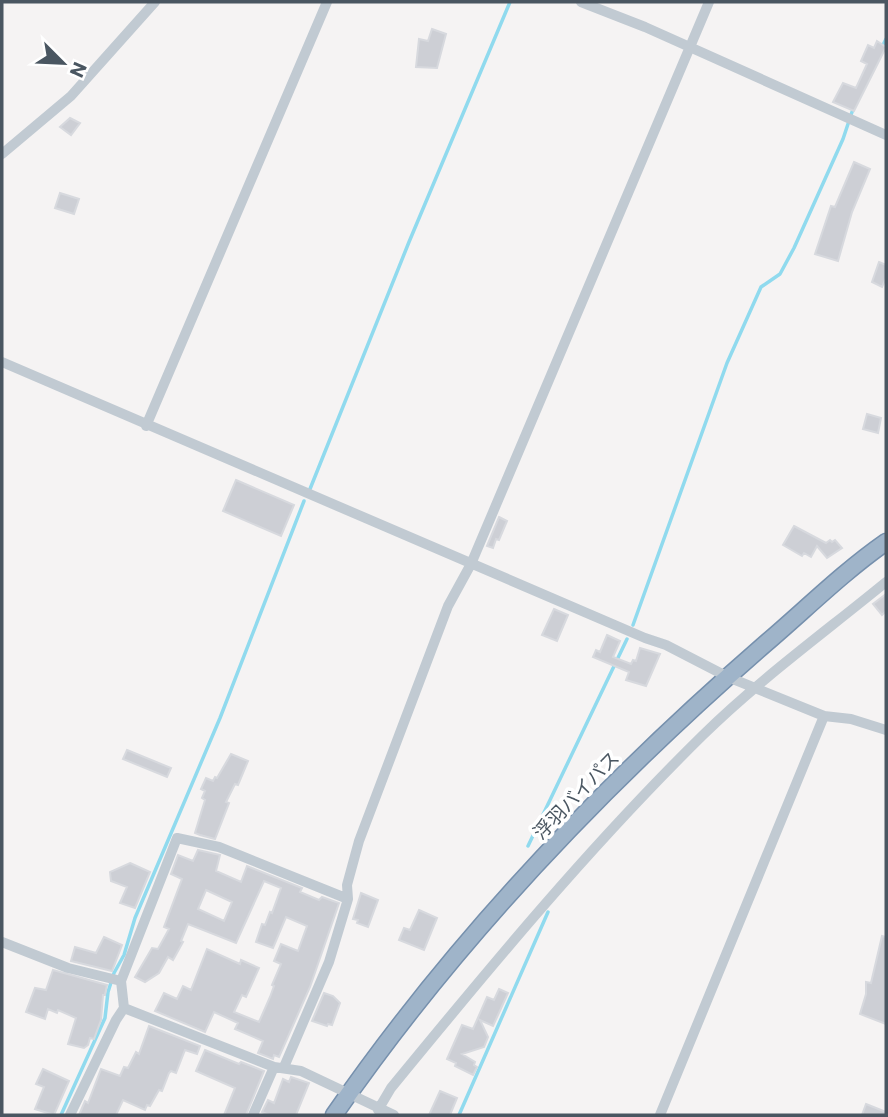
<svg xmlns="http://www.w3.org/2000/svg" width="888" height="1117" viewBox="0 0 888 1117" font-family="Commissioner,'Noto Sans JP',sans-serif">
<rect width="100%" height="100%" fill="#f5f3f3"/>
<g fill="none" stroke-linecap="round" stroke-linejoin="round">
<path stroke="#90daee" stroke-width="3.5" d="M881,49l5,-10
M310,489l99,-247 101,-240
M633,625l94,-262 34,-76 19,-13 14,-26 49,-109 11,-33
M528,846l99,-207
M61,1115l44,-97 3,-26 6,-19 10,-18 11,-37 85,-200 84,-217
M459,1115l89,-203"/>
</g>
<path fill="#cdcfd5" stroke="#d7d9de" stroke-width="2" fill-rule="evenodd" d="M432,29l14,5 -9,34 -21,-1 3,-28 9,2z
M877,41l9,6 -32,64 -21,-9 10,-19 13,5 11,-24 -6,-3 7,-16 6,3z
M70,118l10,5 -9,12 -11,-8z
M854,162l16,7 -18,43 -14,49 -23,-7 16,-48 4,1z
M60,193l19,6 -5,15 -19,-6z
M879,262l7,3v13l-4,9 -10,-5z
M867,414l14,4 -3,15 -15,-4z
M236,480l58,25 -13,31 -58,-25z
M499,517l8,4 -8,19 -3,-1 -3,9 -6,-2z
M794,526l32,17 4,-3 2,2 3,-2 7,8 -15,10 -10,-12 -6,11 -7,-4 -2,3 -19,-11z
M886,594v17l-4,4 -9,-11z
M554,609l14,6 -11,26 -15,-6z
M607,635l13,6 -7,16 18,7 2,-4 3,1 4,-13 20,6 -14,32 -20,-6 3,-8 -36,-15 3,-7 4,2z
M127,750l44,18 -4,9 -44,-18z
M231,754l17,7 -10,24 -3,-1 -9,18 3,1 -14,36 -15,-4 -5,-2 10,-33 -3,-2 3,-7 -4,-2 5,-11 7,3 2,-4 2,1z
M198,850l22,5 -4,16 25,11 6,-16 55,22 -2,4 19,8 3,-3 17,6 -29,84 -31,70 -5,-2 -1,4 -15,-6 5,-12 -28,-12 3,-6 -24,-11 -9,20 -50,-21 9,-18 13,6 6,-13 8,4 16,-41 33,15 1,-4 18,8 -13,29 -4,-2 -8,17 25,10 11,-25 4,-11 -2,-1 9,-21 -7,-3 7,-17 17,7 9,-25 -21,-9 -13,31 -17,-6 6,-18 3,1 5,-13 2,1 9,-25 -17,-7 -28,62 -48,-19 -7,17 2,1 -10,18 -5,-3 -9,16 -14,9 -10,-5 17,-29 6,1 11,-20 -5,-2 18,-48 -11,-5 7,-19 15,6zM206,890l26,12 -8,19 -26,-12z
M130,863l20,9 -15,36 -15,-5 7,-16 -16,-6 -1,-9z
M361,893l17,7 -10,27 -11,-4 1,-3 -5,-1z
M419,910l18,8 -13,32 -25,-10 5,-12 6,2z
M882,936l4,1v87l-26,-10 6,-20v-12l5,1z
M104,937l18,8 -10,26 -41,-10 4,-14 21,6z
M53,970l54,15 -2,10h-2l-2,25 -7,19 -4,-1 -2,7 -4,3 -16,-4 8,-26 -18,-8 -1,3 -9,-4 -3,10 -19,-7 9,-24 11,2z
M499,989l9,4 -15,33 -13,-6 8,17 -4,10 -22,7 13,8 -1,3 3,2 -4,8 -18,-9 1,-3 -9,-4 15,-34 11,4 14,-32 7,3z
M324,993l9,3 7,7 -8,22 -4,-1 -1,2 -15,-5z
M149,1026l51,20 -3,8 -12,-4 -9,23 -5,-2 -2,2 -7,18 -3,-1 -9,16 -3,-1 -2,5 -22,-10 -7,15h-37l6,-14 3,2 13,-34 19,7 4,-9 4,1 8,-16 3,2z
M205,1050l34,14 2,-2 23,9 -18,44h-22l11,-27 -39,-17z
M43,1069l26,12 -15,34 -19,-6 9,-22 -8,-3z
M291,1077l18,6 -13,32h-27l-7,-3 6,-12 6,3 9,-24 6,3z
M440,1091l17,7 -7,17h-21z
M866,1104l20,8v3h-24z"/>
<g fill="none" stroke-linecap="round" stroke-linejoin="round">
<defs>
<path id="trunk" d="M334,1115c121,-175 271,-332 431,-471 40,-34 78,-72 121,-102"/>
</defs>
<use href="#trunk" stroke="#7690ad" stroke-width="19"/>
<path stroke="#c1cad2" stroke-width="10" d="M581,2l64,25 241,108
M2,154l69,-58 84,-94
M2,362l643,276 21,7 62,32 96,39 27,3 35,11
M146,426l181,-424
M2,942l66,26 53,13
M124,1008l150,59 27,4 93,44
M284,1067l45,-105 19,-63 -1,-14 12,-44 89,-235 23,-42 238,-562
M378,1110l13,-22c100,-122 200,-243 312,-353 56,-55 122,-103 183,-153
M70,1115l46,-95 8,-12 -3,-27 56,-143 42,9 129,52
M253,1115l21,-48
M660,1115l164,-399"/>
<use href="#trunk" stroke="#9fb4c9" stroke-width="16"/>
</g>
<g text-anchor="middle" stroke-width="7" stroke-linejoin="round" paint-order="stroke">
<g font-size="19" fill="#4a5661" stroke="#fff">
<text transform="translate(576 795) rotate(-46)" y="7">浮羽バイパス</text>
</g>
</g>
<rect width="888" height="1117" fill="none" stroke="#4a5661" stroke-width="7"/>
<g transform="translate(63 63) rotate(114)" stroke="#ffffff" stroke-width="5" paint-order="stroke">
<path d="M0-5L12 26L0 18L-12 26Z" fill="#4a5661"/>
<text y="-10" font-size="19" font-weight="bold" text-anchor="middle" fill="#4a5661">N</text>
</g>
</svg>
